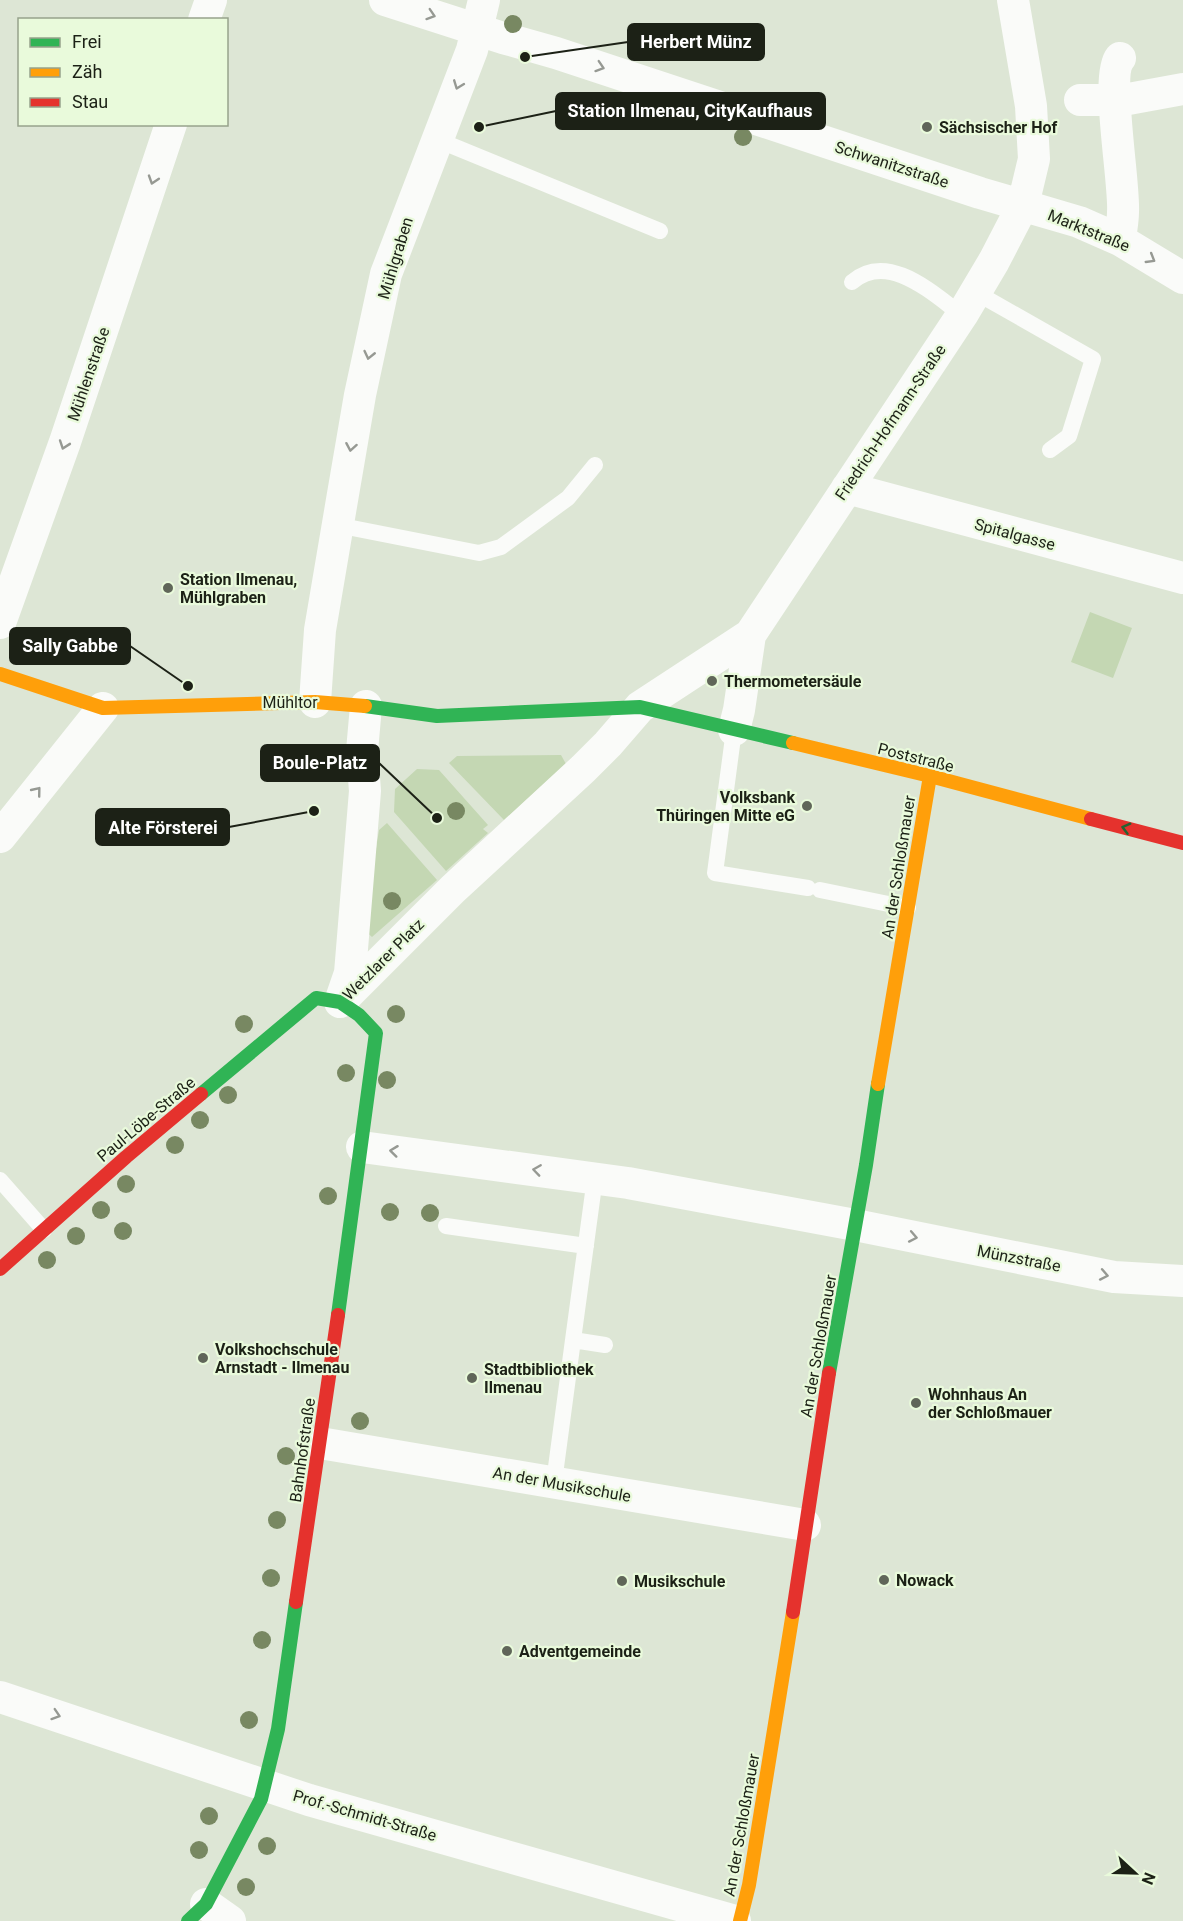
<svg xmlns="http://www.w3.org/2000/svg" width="1183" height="1921" viewBox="0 0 1183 1921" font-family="Roboto,sans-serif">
<rect width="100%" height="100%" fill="#dde6d5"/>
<path fill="#c4d7b3" d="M1090,612l42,16 -19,50 -42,-16z
M561,755l5,9 -62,56 -55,-57 8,-7z
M417,769l22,1 49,55 -5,4 5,4 -42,38 -52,-59 1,-23z
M387,823l50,57 -65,57 -9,-8 16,-99z"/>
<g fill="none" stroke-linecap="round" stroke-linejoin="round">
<path stroke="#fafbf9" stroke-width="16" d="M438,140l222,91
M852,282c36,-31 80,11 110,33
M975,292l118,67 -24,77 -19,14
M337,525l142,28 22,-6 67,-49 27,-33
M734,730l-19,143 93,15
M820,890l88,18
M0,1180l44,50
M446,1226l140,20
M573,1340l22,-162
M554,1482l19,-142 32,5"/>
<path stroke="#fafbf9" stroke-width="32" d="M385,0l118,38 53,15 424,140 99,29 41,18 63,38
M204,20l7,-20
M1120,58c-15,18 5,125 3,154 0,9 -2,18 -3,28
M1080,100h43l60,-11
M847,488l336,90
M0,623l65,-181 106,-318
M315,702l5,-72 22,-130 18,-105 26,-121 86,-224 12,-50
M734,730l5,-20 11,-75
M0,837l103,-129
M340,1002l113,-113 130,-120 25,-25 32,-37 110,-72 212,-320 32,-54 29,-56 11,-46 -3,-53 -18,-106
M340,1002l10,-29 15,-182 -3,-40 4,-45
M362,1147l266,36 227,42 259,52 69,4
M320,1443l485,82
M0,1697l309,103 426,121
M206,1904l24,17"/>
<path stroke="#30b455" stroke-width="14" d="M365,706l72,10 203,-9 153,36
M201,1094l115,-96 24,4 19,13 17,18 -38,282
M829,1373l37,-208 12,-81
M188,1921l18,-17 55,-105 17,-70 18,-127"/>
<path stroke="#ff9f0a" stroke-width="14" d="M0,674l103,34 212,-6 50,4
M793,743l137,33 161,43
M878,1084l52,-308
M740,1921l9,-36 44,-273"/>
<path stroke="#e5322d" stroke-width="14" d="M1091,819l92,24
M0,1269l126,-112 75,-63
M296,1602l42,-287
M793,1612l36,-239"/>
</g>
<g fill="#788862">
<circle cx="513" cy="24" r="9"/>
<circle cx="743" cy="137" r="9"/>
<circle cx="456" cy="811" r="9"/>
<circle cx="392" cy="901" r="9"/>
<circle cx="396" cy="1014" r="9"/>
<circle cx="244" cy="1024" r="9"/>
<circle cx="346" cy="1073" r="9"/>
<circle cx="387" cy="1080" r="9"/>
<circle cx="228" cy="1095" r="9"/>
<circle cx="200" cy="1120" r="9"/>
<circle cx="175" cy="1145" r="9"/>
<circle cx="126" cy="1184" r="9"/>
<circle cx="328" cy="1196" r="9"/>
<circle cx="101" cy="1210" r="9"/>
<circle cx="390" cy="1212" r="9"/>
<circle cx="430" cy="1213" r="9"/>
<circle cx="123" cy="1231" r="9"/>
<circle cx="76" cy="1236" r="9"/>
<circle cx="47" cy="1260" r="9"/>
<circle cx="360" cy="1421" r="9"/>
<circle cx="286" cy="1456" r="9"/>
<circle cx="277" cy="1520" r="9"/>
<circle cx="271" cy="1578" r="9"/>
<circle cx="262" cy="1640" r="9"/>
<circle cx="249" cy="1720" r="9"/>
<circle cx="209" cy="1816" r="9"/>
<circle cx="267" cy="1846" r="9"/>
<circle cx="199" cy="1850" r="9"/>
<circle cx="246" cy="1887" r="9"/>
</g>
<defs><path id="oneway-chevron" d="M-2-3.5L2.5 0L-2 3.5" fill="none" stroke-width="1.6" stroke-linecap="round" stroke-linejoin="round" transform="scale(1.5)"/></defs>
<g stroke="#969993">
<use href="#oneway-chevron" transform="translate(431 15) rotate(18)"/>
<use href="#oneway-chevron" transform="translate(600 67) rotate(18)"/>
<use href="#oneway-chevron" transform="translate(458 85) rotate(111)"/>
<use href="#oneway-chevron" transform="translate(153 180) rotate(108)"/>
<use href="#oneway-chevron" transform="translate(1151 259) rotate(31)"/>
<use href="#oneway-chevron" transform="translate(369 355) rotate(103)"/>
<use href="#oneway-chevron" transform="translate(64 445) rotate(109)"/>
<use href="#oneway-chevron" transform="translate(351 447) rotate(100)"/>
<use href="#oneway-chevron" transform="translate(37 791) rotate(-51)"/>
<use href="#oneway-chevron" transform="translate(394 1151) rotate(-173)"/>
<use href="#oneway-chevron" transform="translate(537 1170) rotate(-172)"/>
<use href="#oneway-chevron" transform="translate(913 1237) rotate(11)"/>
<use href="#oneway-chevron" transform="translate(1104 1275) rotate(11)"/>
<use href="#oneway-chevron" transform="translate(56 1715) rotate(18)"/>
</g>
<use stroke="#256332" href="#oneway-chevron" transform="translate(1126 828) rotate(-165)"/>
<g fill="#606659" stroke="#e9fadb" stroke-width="2">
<circle cx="927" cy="127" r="6"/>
<circle cx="168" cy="588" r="6"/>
<circle cx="712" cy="681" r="6"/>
<circle cx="807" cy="806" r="6"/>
<circle cx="203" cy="1358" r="6"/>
<circle cx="472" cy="1378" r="6"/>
<circle cx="916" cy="1403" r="6"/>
<circle cx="884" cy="1580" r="6"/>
<circle cx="622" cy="1581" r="6"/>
<circle cx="507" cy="1651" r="6"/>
</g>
<g text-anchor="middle" stroke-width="4.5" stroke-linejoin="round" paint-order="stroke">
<g font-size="16" font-weight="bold" fill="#1c2116" stroke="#e9fadb" text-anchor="start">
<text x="939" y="133">Sächsischer Hof</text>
<text x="180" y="585">Station Ilmenau,<tspan x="180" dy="18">Mühlgraben</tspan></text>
<text x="724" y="687">Thermometersäule</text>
<text x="795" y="803" text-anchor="end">Volksbank<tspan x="795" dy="18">Thüringen Mitte eG</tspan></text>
<text x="215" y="1355">Volkshochschule<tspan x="215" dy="18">Arnstadt - Ilmenau</tspan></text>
<text x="484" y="1375">Stadtbibliothek<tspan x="484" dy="18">Ilmenau</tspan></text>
<text x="928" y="1400">Wohnhaus An<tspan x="928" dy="18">der Schloßmauer</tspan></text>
<text x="896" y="1586">Nowack</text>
<text x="634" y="1587">Musikschule</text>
<text x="519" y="1657">Adventgemeinde</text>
</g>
<g font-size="16" fill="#1c2116" stroke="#e9fadb">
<text transform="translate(892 164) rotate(18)" y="6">Schwanitzstraße</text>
<text transform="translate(1089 230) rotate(22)" y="6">Marktstraße</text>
<text transform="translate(395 258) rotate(-73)" y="6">Mühlgraben</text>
<text transform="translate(88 374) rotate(-71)" y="6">Mühlenstraße</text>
<text transform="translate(890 422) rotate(-56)" y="6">Friedrich-Hofmann-Straße</text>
<text transform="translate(1015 534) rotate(15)" y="6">Spitalgasse</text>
<text x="290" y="708">Mühltor</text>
<text transform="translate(916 757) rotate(14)" y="6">Poststraße</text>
<text transform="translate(898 867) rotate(-81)" y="6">An der Schloßmauer</text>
<text transform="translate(383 959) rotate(-45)" y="6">Wetzlarer Platz</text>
<text transform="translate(146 1119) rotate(-40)" y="6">Paul-Löbe-Straße</text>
<text transform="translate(1019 1258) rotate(11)" y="6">Münzstraße</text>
<text transform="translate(818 1346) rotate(-80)" y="6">An der Schloßmauer</text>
<text transform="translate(302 1450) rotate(-82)" y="6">Bahnhofstraße</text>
<text transform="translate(562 1484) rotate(10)" y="6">An der Musikschule</text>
<text transform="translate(365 1815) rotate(16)" y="6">Prof.-Schmidt-Straße</text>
<text transform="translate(741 1825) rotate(-80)" y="6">An der Schloßmauer</text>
</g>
</g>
<path fill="none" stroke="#1c2116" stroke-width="2" d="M525 57L628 42M479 127L556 111M188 686L130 646M437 818L379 763M314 811L229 827"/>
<g fill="#1c2116" stroke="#e9fadb" stroke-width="2">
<circle cx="525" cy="57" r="6"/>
<circle cx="479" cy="127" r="6"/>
<circle cx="188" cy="686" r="6"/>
<circle cx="437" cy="818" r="6"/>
<circle cx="314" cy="811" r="6"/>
</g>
<g fill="#1c2116" stroke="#1c2116" stroke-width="2">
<rect x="628" y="24" width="136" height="36" rx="6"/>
<rect x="556" y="93" width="269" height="36" rx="6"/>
<rect x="10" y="628" width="120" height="36" rx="6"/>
<rect x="261" y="745" width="118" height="36" rx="6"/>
<rect x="96" y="809" width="133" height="36" rx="6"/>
</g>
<g font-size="18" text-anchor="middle" font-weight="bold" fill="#fff">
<text x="696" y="48">Herbert Münz</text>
<text x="690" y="117">Station Ilmenau, CityKaufhaus</text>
<text x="70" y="652">Sally Gabbe</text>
<text x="320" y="769">Boule-Platz</text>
<text x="163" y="834">Alte Försterei</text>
</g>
<rect x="18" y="18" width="210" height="108" fill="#e9fadb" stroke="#97a38c" stroke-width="1.5"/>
<rect x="30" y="38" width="30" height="9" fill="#30b455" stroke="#97a38c" stroke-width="1.5"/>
<text x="72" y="48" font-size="18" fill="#1c2116">Frei</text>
<rect x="30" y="68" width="30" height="9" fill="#ff9f0a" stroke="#97a38c" stroke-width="1.5"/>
<text x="72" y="78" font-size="18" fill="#1c2116">Zäh</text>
<rect x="30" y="98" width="30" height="9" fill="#e5322d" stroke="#97a38c" stroke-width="1.5"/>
<text x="72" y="108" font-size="18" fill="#1c2116">Stau</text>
<g transform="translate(1135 1873) rotate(112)" stroke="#e9fadb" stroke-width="4.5" paint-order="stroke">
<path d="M0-4.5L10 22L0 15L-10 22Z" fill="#1c2116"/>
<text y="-9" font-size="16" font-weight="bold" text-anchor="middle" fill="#1c2116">N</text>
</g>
</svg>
